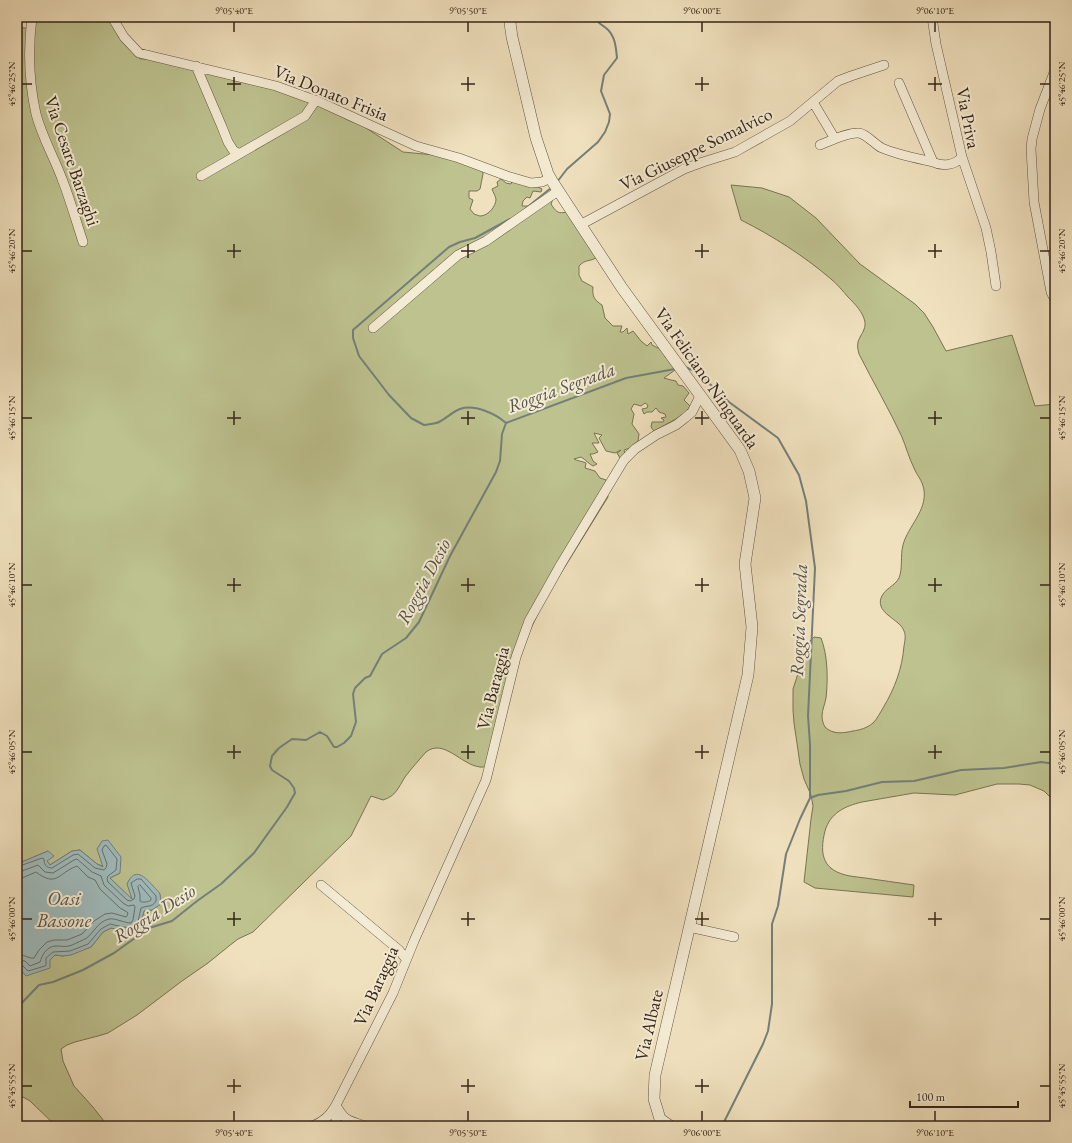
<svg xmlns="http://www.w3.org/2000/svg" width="1072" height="1143" viewBox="0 0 1072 1143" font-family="'EB Garamond',serif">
<rect width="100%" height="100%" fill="#f0e1be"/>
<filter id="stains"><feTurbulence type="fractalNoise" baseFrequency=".005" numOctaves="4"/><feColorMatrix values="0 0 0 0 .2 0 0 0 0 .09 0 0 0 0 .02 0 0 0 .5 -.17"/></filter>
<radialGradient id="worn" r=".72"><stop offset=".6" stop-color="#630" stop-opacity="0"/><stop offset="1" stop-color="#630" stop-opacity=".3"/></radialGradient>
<path fill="#bdc28f" stroke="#787453" d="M35,17h74l10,21 21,21h9l149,36 50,25 15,6 40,26 42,4 37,13 1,5 -3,15 -3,2h-8v7l4,2 -3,9 4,5c3,1 5,2 7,2 8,-1 15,-10 15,-17 -1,-4 -3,-7 -4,-10l6,-3 -1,-4 4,-3 5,4 5,1 1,-3 28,4 -2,2 4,2 -1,3 -8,-1 -3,7 -3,-1 -4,4 -1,5h7l24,-7 -2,5c5,8 7,10 16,8l28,42 1,4c-8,4 -10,1 -17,8v9l3,6 11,6c-1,9 1,13 9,18l3,13 8,8h9l-2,6h3l4,-4 1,6 5,-3 8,10 6,5 4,-4 1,3 12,6 1,6 7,4 3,9 -11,8 7,2 5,1 2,4 5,1 6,7 -5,7 6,6 -5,8 -31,17 -3,-4 1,-5h11l1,-2 -3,-2 5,-1 -1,-3 -6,-2 -3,-4 -4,4h-5l-3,2 -2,-5 5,-1 1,-3 -3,-2 -4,3 -7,-2 -3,5 3,5 -2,10 7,10 -1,7 -8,7 -6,2 1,4 -5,4 -3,-5 4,-3 -6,3 -9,-2 -7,-13 3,-3 -8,-2 5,10h-7l6,9 -5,2h-3l3,7 4,3 -4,2c-4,-2 -7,-6 -12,-9l-7,2c3,2 8,2 12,4l-1,5 10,3 5,7 6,2 2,17 -63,102 -22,46 -31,120c-3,0 -9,3 -12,2 -19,-2 -36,-29 -54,-15 -7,8 -15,17 -21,25 -7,11 -9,19 -22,23l-12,-4 -20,40 -98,96 -15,7 -9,7 -21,17 -26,18 -45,34 -29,18 -10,3 -23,6 -8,3 -6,4 2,12 11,25 18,20 16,20h-52l-26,-25 -7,-4 -6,1v-130l4,2 29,-10 5,-5 8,1 28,-9 12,-15 8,-4 11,3 19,-8 3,-12 8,-1 -20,-10 -22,-22 10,-5 -23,-9 -17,-14 -8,1 -22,14 -3,-4 1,-10 -31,13v-837l16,2z
M731,185l31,3 27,9 27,21 44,46 55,40 9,9 9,14 13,24 66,-16 23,71 20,-2v398l-11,-11 -14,-6 -11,-1h-22l-42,11 -41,-2 -52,9c-17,4 -32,11 -37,29 -6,24 -2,40 25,45 5,1 10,1 15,2 16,2 33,5 49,7l-1,12 -98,-9 -11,-6 7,-63 2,-13 -2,-11 -7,-16 -4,-15 -6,-41 -1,-13v-21l15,-46 6,-6 7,1c7,18 7,42 5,60 -1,6 -4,12 -4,18 0,3 1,8 3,11 8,8 19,6 28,4 7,-1 14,-3 20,-8 4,-4 7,-10 10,-15 12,-20 19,-39 21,-62 1,-5 2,-11 0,-15 -4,-12 -28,-17 -23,-33 3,-9 14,-12 18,-20 4,-10 1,-22 4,-33 5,-19 24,-34 21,-55 -2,-11 -7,-14 -10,-22 -5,-10 -8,-21 -12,-31 -13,-28 -29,-55 -43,-83 -1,-4 -2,-8 -1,-12 2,-7 8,-12 7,-20 -2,-10 -10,-18 -17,-25 -5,-6 -11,-13 -17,-18 -27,-23 -58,-43 -90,-59z"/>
<path fill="#9fbbbc" stroke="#747f7a" d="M108,840l13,17 -1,16 -10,5 22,21 -5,-15c8,-18 18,-7 27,3 2,2 5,5 6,7 1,3 0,8 1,10l-9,6 -8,1 -3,12 -6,9 -13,-1 -11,-3 -8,4 -12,15 -20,8 -8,1 -8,-1 -5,5v8l-24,8 -5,-6 -4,-2v-104l31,-13 6,5 -7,5 3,4 22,-14 8,-1 17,14 6,3 -6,-18 5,-8z"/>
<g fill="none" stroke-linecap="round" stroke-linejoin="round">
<path stroke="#6a706a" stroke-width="1" d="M17,867l25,-9 2,1c0,5 2,9 8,9l21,-13 5,-1 17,14 9,2 2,-2 1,-4 -5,-14 2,-4 2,-1 11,14 -1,11 -8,6 -1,3 1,3 19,18 3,1 4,-2 1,-3 -4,-13 6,-4h4l15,17v5c-4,7 -9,4 -15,7l-3,14 -5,6 -10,-1 -13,-3 -9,5 -13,15 -18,7 -17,1 -7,6v7l-1,1 -17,5 -5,-5 -6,-1
M17,872l5,-1 16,-6 7,7 8,1 21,-13 3,-1 15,13 9,4 3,9 19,18 5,3 6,-1 1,2 -2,13 -2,3c-7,0 -15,-5 -22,-4 -13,3 -16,17 -26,21 -5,2 -10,5 -14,6 -5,1 -8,0 -13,0 -9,0 -14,9 -16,16l-10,4 -5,-5 -8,-1
M17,878h5l14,-6c21,16 22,1 41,-6l11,11 7,3 5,9 20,19 7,4 1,1 -1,3 -1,1 -14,-4 -7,1 -11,7 -12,13 -15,6h-13l-7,2 -8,8 -5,8c-5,1 -11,-4 -17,-4
M140,885l11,13v2c-2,2 -9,3 -11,1v-6l-2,-8z"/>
<path stroke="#747f7a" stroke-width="2" d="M557,182l10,-13 31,-27 7,-10 4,-10 1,-8 -9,-23 3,-16 13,-17c-1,-11 -2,-23 -11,-30 -5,-4 -9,-5 -11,-11
M525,209l26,-21
M685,367l12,5 32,30 49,36 21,37 7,26 9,67 -7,148 2,28v54l-10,21 -14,35 -8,52 -6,18v80l-4,27 -5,13 -41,82
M506,423l120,-45 49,-9
M506,423c-10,-9 -31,-19 -46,-14 -8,3 -13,9 -21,13 -4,2 -10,2 -15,3l-13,-7 -22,-23 -30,-39 -6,-18v-8l96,-83 11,-5 15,-4 35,-19
M810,798l8,-3 28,-4 36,-9 32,-1 47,-11 43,-2 37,-6 14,2
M17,1008l22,-23 14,-3 30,-12 31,-17 35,-25 23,-7 25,-20 24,-17 33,-31 33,-46 8,-14 -1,-5 -5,-7 -17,-11 -2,-4 2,-10 7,-8 13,-9 14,1 14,-8 7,4 7,11h3l7,-4 7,-7 5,-14 -3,-28 2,-6 10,-10 5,-2 12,-22 24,-16 13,-16 31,-66 46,-84 4,-11 2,-27 4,-11"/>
<defs>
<path id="minor" d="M32,17c-4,32 -3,66 4,97 6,23 18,43 26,65 8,20 14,42 21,63
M112,17l12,20 15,16 137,33 44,16 96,44 43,12 48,18 24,7 11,-1 8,-4
M932,17l4,27 26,113 24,71 5,24 5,34
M196,66l26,61 6,15 5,8 6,4
M1055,70l-15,39 -8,30 -1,10 3,53 17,90 4,8
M899,83l34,79c10,5 22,3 29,-5
M813,102l22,37
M820,145c10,-4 28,-13 39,-12 9,2 15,11 23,15 16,7 33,10 51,14
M201,176l104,-60 11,-16
M580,225l104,-56 19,-7 32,-10 55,-31 48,-40 13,-5 33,-11
M373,328l85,-73 28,-14 72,-50
M321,885l78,65 7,9
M689,927l45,10
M336,1105c8,16 14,16 30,21
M312,1126c12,-4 18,-11 24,-21l57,-112 21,-52 72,-161 30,-123 13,-36 32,-57 63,-104 11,-11 21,-14 20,-10 9,-7 7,-6 8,-16
M336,1126v-20"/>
<path id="tertiary" d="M512,17l-2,6 2,14 24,101 12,36 4,7 70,107 118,162 9,21 6,27 -10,66 7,63 -4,48 -93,400 -1,24 6,20 10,7"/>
</defs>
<use href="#minor" stroke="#635441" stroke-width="10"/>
<use href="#tertiary" stroke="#635441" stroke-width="12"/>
<use href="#minor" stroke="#f5ecd5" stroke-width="9"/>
<use href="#tertiary" stroke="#f5ecd5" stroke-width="11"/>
</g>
<path fill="none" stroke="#342517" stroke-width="1.5" d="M234,22v10M468,22v10M702,22v10M935,22v10M234,77v14M468,77v14M702,77v14M935,77v14M22,84h10M227,84h14M461,84h14M695,84h14M928,84h14M1040,84h10M234,244v14M468,244v14M702,244v14M935,244v14M22,251h10M227,251h14M461,251h14M695,251h14M928,251h14M1040,251h10M234,411v14M468,411v14M702,411v14M935,411v14M22,418h10M227,418h14M461,418h14M695,418h14M928,418h14M1040,418h10M234,578v14M468,578v14M702,578v14M935,578v14M22,585h10M227,585h14M461,585h14M695,585h14M928,585h14M1040,585h10M234,745v14M468,745v14M702,745v14M935,745v14M22,752h10M227,752h14M461,752h14M695,752h14M928,752h14M1040,752h10M234,912v14M468,912v14M702,912v14M935,912v14M22,919h10M227,919h14M461,919h14M695,919h14M928,919h14M1040,919h10M234,1079v14M468,1079v14M702,1079v14M22,1086h10M227,1086h14M461,1086h14M695,1086h14M1040,1086h10M234,1111v10M468,1111v10M702,1111v10M935,1111v10"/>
<g text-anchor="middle" stroke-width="4" stroke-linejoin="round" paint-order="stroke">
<g font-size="18" fill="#342517" stroke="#f5ecd5">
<text transform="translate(331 93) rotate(22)" y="6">Via Donato Frisia</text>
<text transform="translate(968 118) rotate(79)" y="6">Via Priva</text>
<text transform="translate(696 149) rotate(-26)" y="6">Via Giuseppe Somalvico</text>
<text transform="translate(72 161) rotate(71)" y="6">Via Cesare Barzaghi</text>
<text transform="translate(707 378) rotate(55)" y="6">Via Feliciano Ninguarda</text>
<text transform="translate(493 688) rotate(-76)" y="6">Via Baraggia</text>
<text transform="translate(376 986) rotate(-66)" y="6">Via Baraggia</text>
<text transform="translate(649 1025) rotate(-77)" y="6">Via Albate</text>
</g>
<g font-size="19" font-style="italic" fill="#545249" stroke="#f5ecd5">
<text transform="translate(561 387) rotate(-20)" y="7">Roggia Segrada</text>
<text transform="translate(423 581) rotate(-62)" y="7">Roggia Desio</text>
<text transform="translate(798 620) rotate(-88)" y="7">Roggia Segrada</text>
<text x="64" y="905">Oasi<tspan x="64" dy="22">Bassone</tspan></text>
<text transform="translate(154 913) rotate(-32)" y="7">Roggia Desio</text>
</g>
</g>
<rect width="1072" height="1143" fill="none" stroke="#f0e1be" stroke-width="44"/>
<path d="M910 1101v6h108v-6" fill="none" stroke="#342517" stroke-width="2"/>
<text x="916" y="1101" font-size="12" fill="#342517" stroke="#f5ecd5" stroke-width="3" paint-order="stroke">100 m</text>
<rect x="22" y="22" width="1028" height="1099" fill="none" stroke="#342517" stroke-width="1.5"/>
<g font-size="10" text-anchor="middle" fill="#342517">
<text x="234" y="14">9°05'40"E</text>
<text x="468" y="14">9°05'50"E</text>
<text x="702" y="14">9°06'00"E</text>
<text x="935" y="14">9°06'10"E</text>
<text transform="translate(11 84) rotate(-90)" y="4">45°46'25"N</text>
<text transform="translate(1061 84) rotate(-90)" y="4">45°46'25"N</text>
<text transform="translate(11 251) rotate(-90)" y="4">45°46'20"N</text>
<text transform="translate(1061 251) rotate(-90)" y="4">45°46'20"N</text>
<text transform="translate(11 418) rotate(-90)" y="4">45°46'15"N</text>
<text transform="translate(1061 418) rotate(-90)" y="4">45°46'15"N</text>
<text transform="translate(11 585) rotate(-90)" y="4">45°46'10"N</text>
<text transform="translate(1061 585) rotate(-90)" y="4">45°46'10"N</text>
<text transform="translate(11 752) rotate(-90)" y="4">45°46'05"N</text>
<text transform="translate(1061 752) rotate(-90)" y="4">45°46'05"N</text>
<text transform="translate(11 919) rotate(-90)" y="4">45°46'00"N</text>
<text transform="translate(1061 919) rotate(-90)" y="4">45°46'00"N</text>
<text transform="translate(11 1086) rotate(-90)" y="4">45°45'55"N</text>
<text transform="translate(1061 1086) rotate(-90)" y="4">45°45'55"N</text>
<text x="234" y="1136">9°05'40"E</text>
<text x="468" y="1136">9°05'50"E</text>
<text x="702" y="1136">9°06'00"E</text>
<text x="935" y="1136">9°06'10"E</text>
</g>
<rect width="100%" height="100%" filter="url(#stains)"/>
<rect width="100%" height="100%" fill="url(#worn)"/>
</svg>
